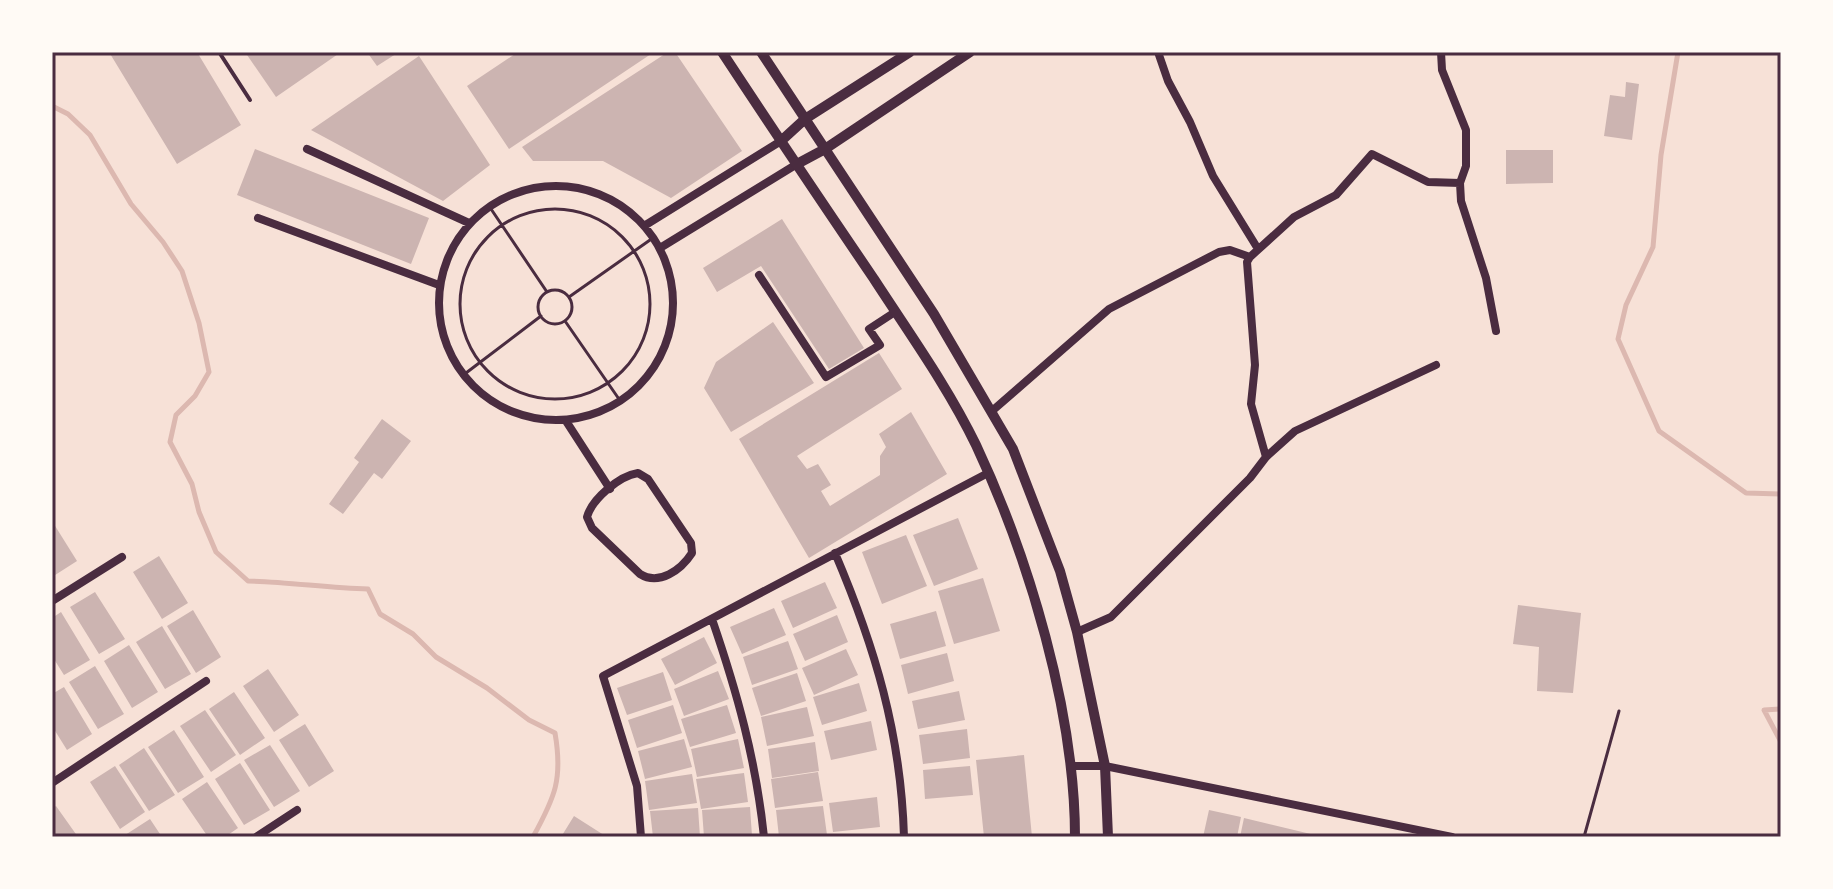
<svg xmlns="http://www.w3.org/2000/svg" width="1833" height="889" viewBox="0 0 1833 889" font-family="'Golos Text',sans-serif">
<rect width="100%" height="100%" fill="#f7e1d7"/>
<g fill="none" stroke-linecap="round" stroke-linejoin="round">
<path stroke="#dcb8b0" stroke-width="5" d="M1678,52l-17,103 -8,92 -27,58 -8,34 41,92 87,62 35,1
M52,106l16,8 22,21 41,69 32,38 19,29 17,52 10,49 -14,24 -19,19 -6,27 22,42 7,28 17,40 32,29c41,1 80,7 120,8l12,25 33,20 23,23 51,31 42,32 26,13c8,46 0,64 -22,104
M1781,709l-17,1 17,32"/>
</g>
<path fill="#ccb4b1" d="M109,52h88l44,73 -64,39z
M245,52h96l-65,45z
M367,52h32l-22,14z
M518,52h136l-145,97 -42,-63z
M668,52h7l67,99 -71,47 -68,-37h-70l-11,-14z
M419,56l71,109 -47,36 -132,-71z
M1626,82l13,2 -7,56 -28,-4 6,-41 15,2z
M255,149l174,69 -18,46 -174,-69z
M1506,150h47v33l-47,1z
M782,219l82,129 -35,21 -68,-103 -44,26 -14,-24z
M773,322l41,61 -83,49 -27,-44 12,-26z
M879,353l23,36 -105,67 10,13 11,-5 13,21 -10,6 9,15 50,-31v-19l6,-9 -7,-13 32,-22 36,62 -138,84 -70,-119z
M382,419l29,22 -29,38 -8,-6 -31,41 -14,-10 30,-42 -5,-4z
M958,518l20,51 -44,17 -21,-51z
M52,521l25,40 -25,16z
M906,535l21,51 -45,18 -20,-52z
M159,556l29,47 -26,16 -29,-47z
M983,578l17,53 -46,13 -16,-53z
M825,582l12,26 -44,20 -12,-27z
M95,592l30,47 -26,15 -29,-47z
M1518,605l63,8 -8,80 -36,-2 2,-44 -26,-3z
M774,608l12,27 -44,19 -12,-27z
M193,610l28,47 -25,16 -29,-47z
M936,611l10,35 -46,13 -10,-35z
M61,612l29,48 -26,15 -12,-19v-38z
M837,615l11,27 -43,19 -12,-27z
M162,626l29,48 -26,15 -29,-47z
M704,637l13,26 -42,22 -14,-26z
M788,641l10,28 -46,16 -9,-28z
M129,645l29,47 -26,16 -28,-47z
M846,649l12,26 -44,20 -12,-27z
M947,653l7,28 -46,13 -7,-29z
M95,666l29,48 -26,15 -29,-47z
M268,669l31,46 -25,17 -31,-46z
M718,671l11,28 -45,17 -10,-27z
M663,672l9,28 -45,15 -10,-27z
M797,673l9,28 -45,15 -9,-28z
M859,683l8,28 -45,14 -9,-28z
M64,687l28,47 -25,16 -15,-24v-32z
M959,691l6,29 -47,9 -6,-28z
M234,692l31,46 -25,17 -31,-46z
M673,705l9,28 -45,15 -9,-28z
M727,705l9,28 -46,14 -9,-28z
M807,707l7,29 -47,10 -6,-29z
M205,710l31,45 -25,17 -31,-46z
M871,721l6,29 -46,10 -7,-29z
M305,724l29,47 -25,16 -30,-47z
M967,729l3,29 -47,6 -4,-29z
M174,730l30,47 -26,16 -30,-46z
M684,739l8,28 -47,12 -7,-28z
M738,739l6,29 -47,9 -6,-28z
M815,742l4,29 -47,7 -4,-29z
M270,745l30,46 -26,16 -30,-47z
M144,748l31,47 -26,16 -30,-46z
M1024,755l8,82h-48l-8,-77z
M240,763l30,47 -26,15 -29,-46z
M115,766l30,46 -25,17 -30,-47z
M970,766l3,29 -48,4 -2,-29z
M818,772l5,29 -48,7 -4,-29z
M744,773l4,29 -47,7 -5,-30z
M692,774l5,29 -48,7 -4,-29z
M207,782l31,46 -13,9h-17l-26,-38z
M877,797l3,30 -47,5 -4,-29z
M56,806l22,31h-26v-28z
M823,806l4,29 -48,2 -3,-27z
M750,807l2,29 -48,1 -2,-27z
M698,808l2,29h-47l-3,-26z
M1209,810l32,7 -4,20h-34z
M574,816l33,21h-46z
M1244,818l75,18v1h-79z
M150,819l12,18h-40z"/>
<g fill="none" stroke-linecap="round" stroke-linejoin="round">
<path stroke="#4a2c40" stroke-width="3" d="M489,206l58,86
M460 304a95 95 0 1 1 190 0a95 95 0 1 1-190 0Z
M538 307a17 17 0 1 1 34 0a17 17 0 1 1-34 0Z
M569,297l81,-57
M565,321l56,81
M462,376l79,-60
M1584,837l35,-126"/>
<path stroke="#4a2c40" stroke-width="4" d="M219,52l31,48"/>
<path stroke="#4a2c40" stroke-width="8" d="M1158,52l10,29 22,41 23,54 45,73
M1441,52l1,18 24,60v36l-6,17 1,18 25,77 10,53
M307,149l162,74
M439 303a117 117 0 1 1 234 0a117 117 0 1 1-234 0Z
M258,218l181,67
M644,226l137,-85
M660,248l137,-84
M759,275l67,102 54,-32 -11,-16 26,-17
M992,411l117,-102 110,-57 11,-2 20,7
M566,421l44,68
M1266,457l-15,-53 4,-39 -8,-103 3,-5 44,-40 42,-22 36,-41 56,28 32,1
M638,473l10,6 43,64 1,10c-11,17 -33,33 -52,21l-48,-46 -5,-11c5,-18 32,-41 51,-44z
M835,553c40,94 66,181 69,284
M52,601l70,-44
M712,619c25,73 44,141 52,218
M1077,632l34,-15 139,-139 16,-21 29,-26 141,-66
M1071,766h34l347,71
M52,783l154,-102
M256,837l41,-27
M641,837l-4,-51 -34,-110 385,-203"/>
<path stroke="#4a2c40" stroke-width="10" d="M722,52c50,76 101,152 152,227 35,54 74,108 102,166 53,113 99,267 99,392
M761,52l173,262 79,135 47,122 17,61 28,134 3,71
M781,141l24,-22 105,-67
M797,164l28,-15 145,-97"/>
</g>
<rect width="1833" height="889" fill="none" stroke="#fffaf5" stroke-width="108"/>
<rect x="54" y="54" width="1725" height="781" fill="none" stroke="#4a2c40" stroke-width="3"/>
</svg>
